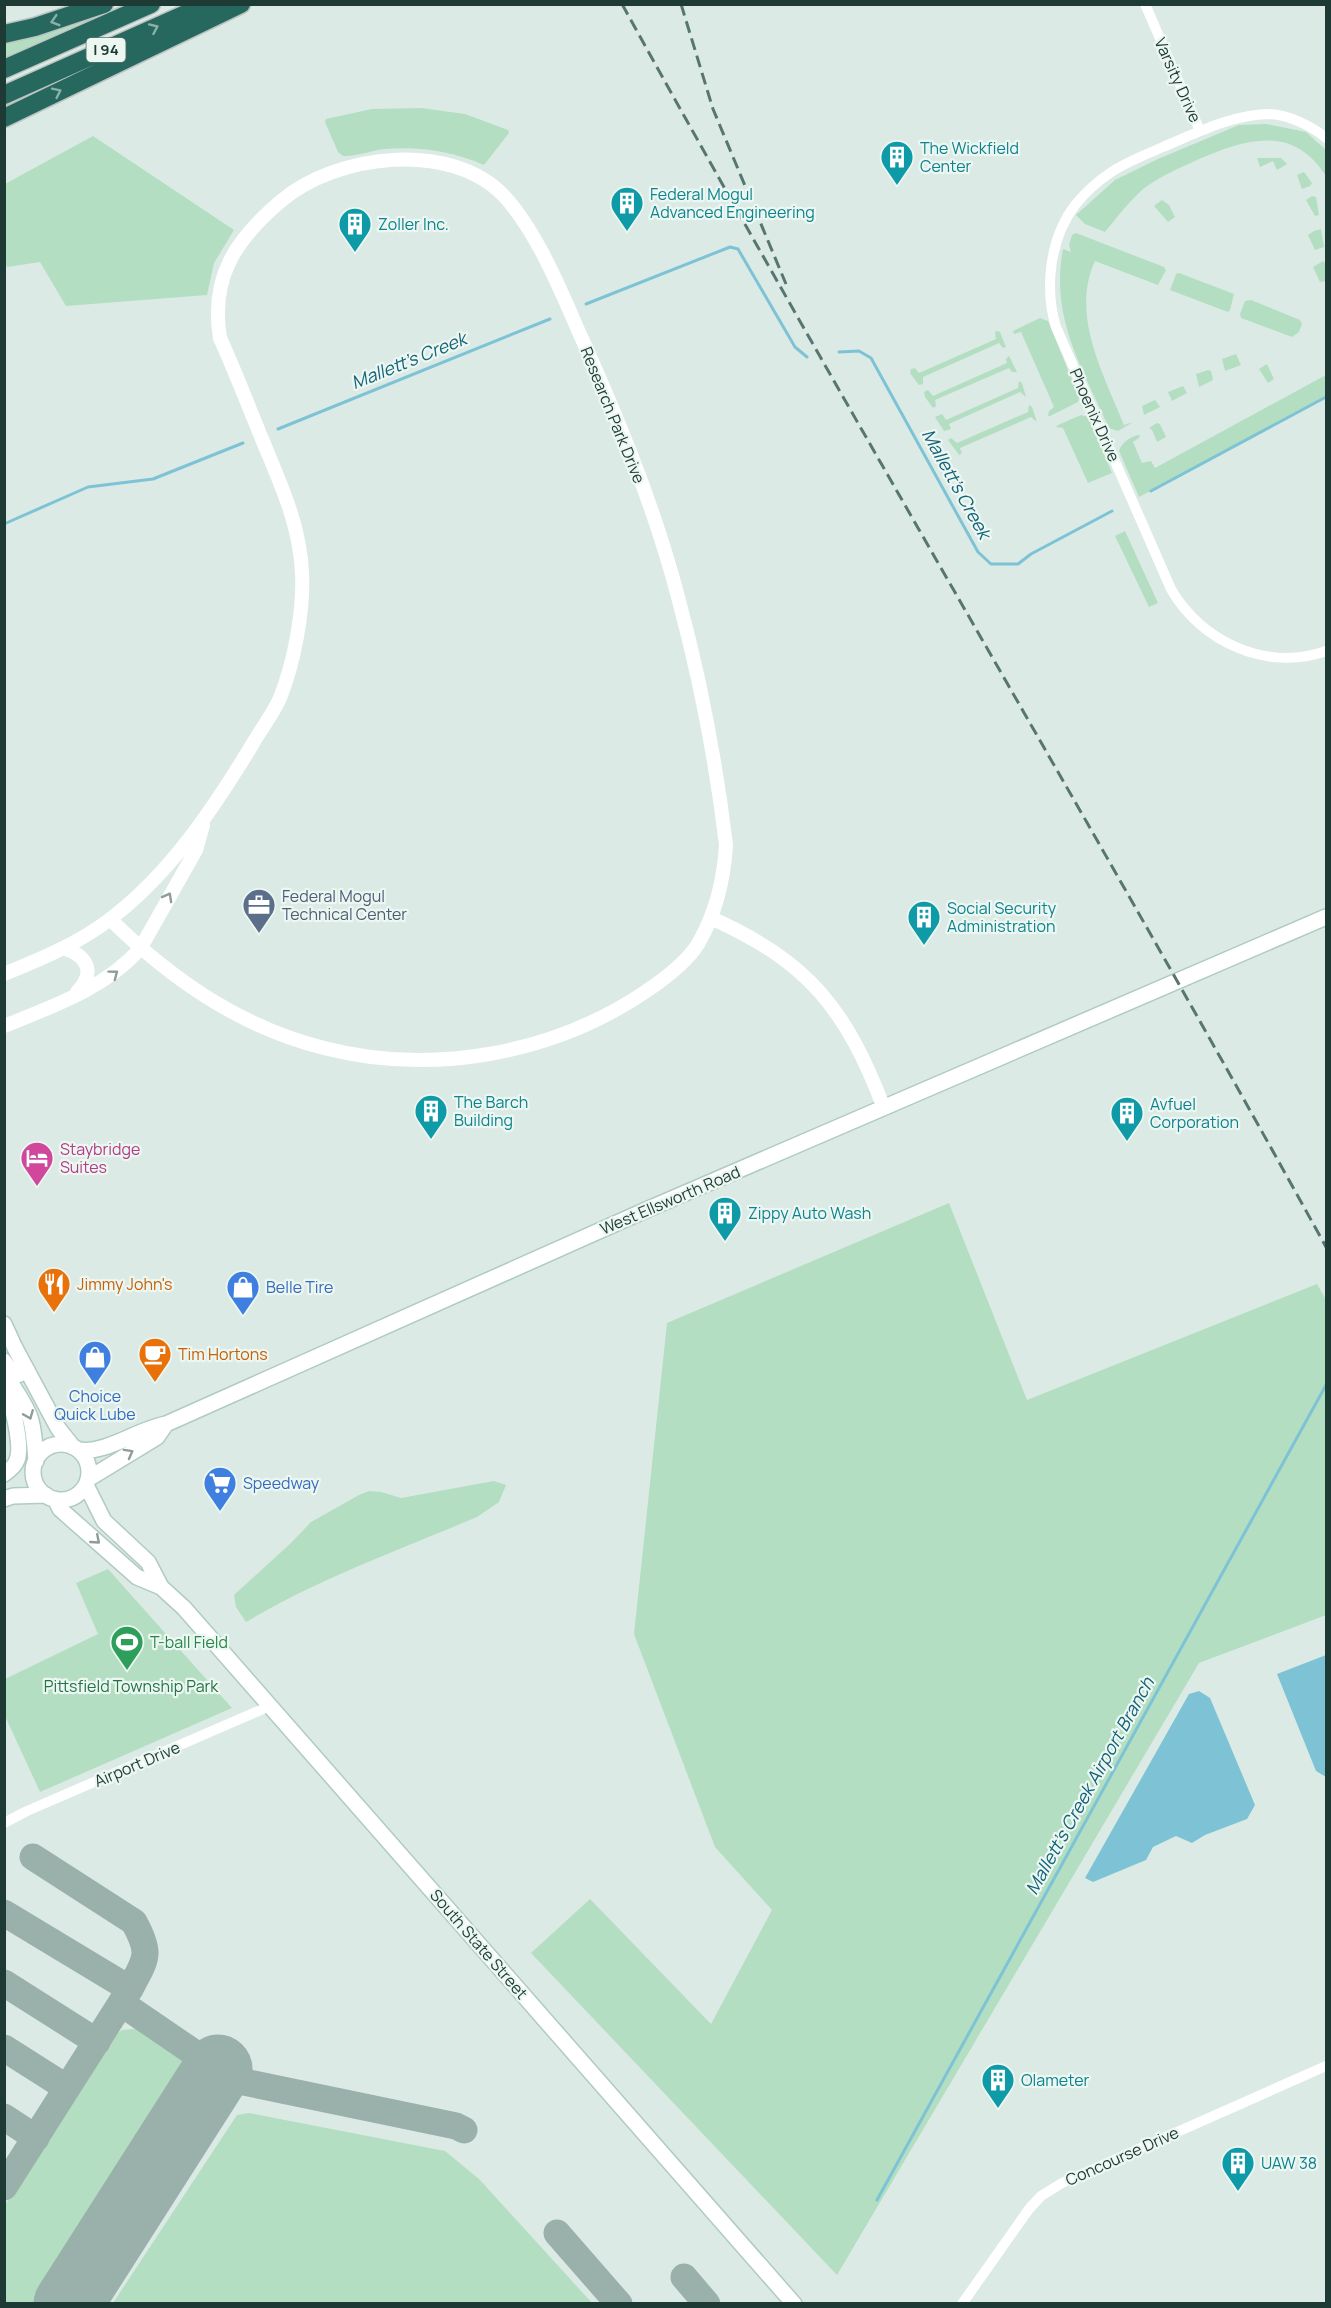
<svg xmlns="http://www.w3.org/2000/svg" width="1331" height="2308" viewBox="0 0 1331 2308" font-family="Manrope,sans-serif">
<rect width="100%" height="100%" fill="#dceae5"/>
<path fill="#b3dec1" d="M121,6l-116,51 -1,-14 53,-14z
M421,108l44,6 43,16 1,3 -25,32c-31,-14 -66,-19 -99,-16 -14,1 -28,8 -42,7l-5,-4 -13,-30 1,-3 46,-10z
M1266,124l40,8 20,18v26c-33,-52 -80,-37 -127,-17 -19,9 -41,18 -57,31 -14,13 -25,27 -37,42l-20,-8 -9,-9 39,-35 43,-21 81,-34z
M93,136l141,94 -20,33 -7,32 -141,11 -26,-44 -33,5 -3,-6 1,-77z
M1257,158h24l6,6 -10,6 -4,-9 -13,6z
M1304,172l8,11 -2,3 -8,3 -5,-14z
M1312,196l4,1 3,18 -4,1 -9,-16z
M1162,200l7,5 6,12 -7,5 -14,-16z
M1321,229l3,18 -9,3 -7,-15 6,-4z
M1076,233l88,34 2,3 -8,15 -63,-24c-25,54 9,114 29,164l9,-3 -15,9 -9,-3c-27,-61 -59,-110 -46,-179l8,3 -2,-7 3,-10z
M1323,261l3,3v17l-6,1 -7,-15z
M1179,273l55,21 -4,16 -2,2 -58,-22 6,-16z
M1251,300l49,20 2,4 -3,8 -7,5 -51,-19 -1,-4 5,-13z
M1040,318l8,3 31,76 -1,5 -28,14h-2l1,-5 5,-4 -33,-75 -7,2 -1,-3z
M997,331l3,1 6,15 -3,1 -4,-5 -76,34v7l-4,1 -9,-12 1,-4 4,-1 4,5 77,-34 -1,-7z
M1236,354l5,11 -16,6 -3,-12z
M1009,356l8,16h-5l-3,-4 -74,32 1,6 -3,2 -8,-11 -1,-5 4,-2 5,6 74,-33 -1,-4z
M1267,364l7,15 -6,4 -9,-14z
M1208,370l3,1 2,9 -14,7 -3,-13z
M1326,375v21l-187,101 -20,-46c2,-8 13,-16 21,-16l-1,3 -6,4 9,21 9,-2 4,7z
M1019,381l3,2 4,14 -6,-5 -71,32 2,5 -7,2 -9,-14 7,-3 4,6 72,-32z
M1183,386l4,7 -15,8 -4,-9z
M1155,400l5,7 -16,8 -2,-9z
M1029,405l3,2 5,15 -6,-5 -71,31 2,5 -3,2 -11,-15 3,-2 6,5 71,-31z
M1081,415l7,2 24,56 -24,10 -25,-55 -7,-1 2,-2z
M1157,423l3,1 6,13 -9,5 -5,-12 -3,-2z
M1125,531l33,72 -9,4 -34,-71z
M949,1203l78,197 290,-116 9,16v315l-127,48 -362,612 -306,-322 59,-54 121,125 61,-114 -57,-63 -81,-213 33,-311z
M494,1481l12,4 -7,17 -22,15c-78,33 -159,62 -231,105l-10,-15 -2,-12 57,-52 20,-21 48,-27 10,-4 12,1 20,6z
M108,1569l124,139 -192,84 -35,-76v-37l93,-45 -22,-51z
M144,2028c20,6 54,24 41,49l-144,226h-36v-98l98,-162 19,-13z
M249,2113l196,38 34,28 113,124h-479l124,-188z"/>
<path fill="#7ec3d5" d="M1326,1655v122l-10,-6 -39,-97z
M1199,1691l11,7 45,107 -8,14 -42,16 -13,8 -16,-7 -23,11 -7,13 -53,22 -8,-4 104,-184z"/>
<g fill="none" stroke-linecap="round" stroke-linejoin="round">
<path stroke="#7ec3d5" stroke-width="3" d="M586,304l144,-57 8,2 57,98 12,10
M839,352l20,-1 12,7 107,194 13,12h27l13,-10 81,-43
M278,429l272,-110
M1151,491l175,-94
M4,524l84,-37 65,-8 90,-36
M877,2200l449,-815"/>
<path stroke="#9ab0aa" stroke-width="27" d="M4,1913l126,76
M4,1983l93,59
M121,2003l113,77 222,46 8,4
M4,2048l63,40
M4,2117l32,21
M4,2187l126,-198c16,-31 22,-34 4,-67l-101,-65
M557,2233l62,71
M684,2277l23,27"/>
<path stroke="#9ab0aa" stroke-width="69" d="M68,2304l150,-235"/>
<defs>
<path id="secondary" d="M4,1324l11,24 43,80 15,19
M4,1361l10,14h4l9,-5
M10,1382c23,34 23,38 26,79
M4,1383c7,16 19,62 13,77 -2,6 -7,10 -13,14
M33 1472a28 28 0 1 1 56 0a28 28 0 1 1-56 0Z
M79,1450c27,4 59,-21 87,-26l480,-214 680,-293
M88,1479l69,-42 9,-13
M86,1485l18,36 44,41 13,25
M4,1499l9,-3 33,-1
M55,1499l5,10 77,68 24,10 23,21 610,696"/>
<path id="motorway" d="M4,34l31,-7 69,-23
M4,69l147,-65
M4,95l204,-91
M4,118l237,-114"/>
</defs>
<use href="#secondary" stroke="#afcbc2" stroke-width="18"/>
<use href="#motorway" stroke="#bbc4c2" stroke-width="21"/>
<path stroke="#fff" stroke-width="10" d="M1145,4l55,127
M1326,138c-14,-12 -39,-24 -58,-24 -37,1 -71,19 -105,33 -18,8 -37,15 -53,26 -12,8 -25,20 -34,31 -26,33 -32,83 -20,123l115,262c30,53 96,83 155,62
M4,1823l23,-12 243,-105
M962,2304l67,-95 12,-13 21,-13 264,-117"/>
<path stroke="#fff" stroke-width="14" d="M711,918c98,44 135,91 173,190
M63,948c25,8 33,24 14,44
M4,974c37,-15 73,-30 105,-54 61,-46 104,-111 143,-175 9,-16 21,-31 28,-47 14,-35 24,-87 22,-125 -2,-49 -22,-90 -40,-134 -14,-34 -27,-68 -42,-101 -10,-61 16,-99 61,-137 55,-47 170,-61 223,-5 31,33 56,92 74,134 39,86 76,175 100,267 22,81 38,165 48,248 -2,34 -10,68 -28,99 -12,19 -35,36 -53,48 -92,62 -213,84 -321,56 -84,-21 -153,-69 -214,-129
M4,1026c49,-20 100,-37 136,-77l56,-99 7,-25"/>
<use href="#secondary" stroke="#fff" stroke-width="15"/>
<use href="#motorway" stroke="#27685e" stroke-width="18"/>
<path stroke="#577670" stroke-width="3" stroke-dasharray="12 6" stroke-linecap="butt" d="M622,4c230,417 474,826 704,1243
M681,4l32,105 73,175"/>
</g>
<defs><path id="oneway-chevron" d="M-2-3.5L2.5 0L-2 3.5" fill="none" stroke-width="1.6" stroke-linecap="round" stroke-linejoin="round" transform="scale(1.5)"/></defs>
<g stroke="#8ab0a8">
<use href="#oneway-chevron" transform="translate(55 21) rotate(163)"/>
<use href="#oneway-chevron" transform="translate(154 28) rotate(-24)"/>
<use href="#oneway-chevron" transform="translate(57 92) rotate(-26)"/>
</g>
<g stroke="#8e9c9a">
<use href="#oneway-chevron" transform="translate(168 897) rotate(-61)"/>
<use href="#oneway-chevron" transform="translate(114 974) rotate(-37)"/>
<use href="#oneway-chevron" transform="translate(29 1415) rotate(68)"/>
<use href="#oneway-chevron" transform="translate(129 1453) rotate(-29)"/>
<use href="#oneway-chevron" transform="translate(96 1540) rotate(41)"/>
</g>
<defs>
<symbol id="building-pin" viewBox="-11 -11 22 30"><path d="M0 17L-7.5 6A9.5 9.5 0 1 1 7.5 6Z" fill="#0f9aa8" stroke="#edf7f2"/><path d="M-4-6H4V6H1V3H-1V6H-4ZM-2.5-4.3h1.7v1.8h-1.7ZM.8-4.3h1.7v1.8H.8ZM-2.5-1h1.7V.8h-1.7ZM.8-1h1.7V.8H.8Z" fill="#fff"/></symbol>
<symbol id="office-pin" viewBox="-11 -11 22 30"><path d="M0 17L-7.5 6A9.5 9.5 0 1 1 7.5 6Z" fill="#5c6f8a" stroke="#edf7f2"/><path d="M-6-3h4V-5.5h4V-3h4V5H-6ZM-1-4.5V-3h2v-1.5ZM-6 0V1H6V0Z" fill="#fff"/></symbol>
<symbol id="hotel-pin" viewBox="-11 -11 22 30"><path d="M0 17L-7.5 6A9.5 9.5 0 1 1 7.5 6Z" fill="#d1479c" stroke="#edf7f2"/><path d="M-6-4.5h1.5V1H6V5H4.5V3h-9V5H-6ZM-4 0a1.8 1.8 0 1 1 3.6 0ZM.5 0V-2.5h3Q6-2.5 6 0Z" fill="#fff"/></symbol>
<symbol id="restaurant-pin" viewBox="-11 -11 22 30"><path d="M0 17L-7.5 6A9.5 9.5 0 1 1 7.5 6Z" fill="#e8710a" stroke="#edf7f2"/><path d="M-5-6h1v4h1v-4h1v4h1v-4h1v5L-1.5 .5V6h-2V.5L-5-1ZM5-6V6H3V1.5H1.5Q1.5-4 5-6Z" fill="#fff"/></symbol>
<symbol id="shop-pin" viewBox="-11 -11 22 30"><path d="M0 17L-7.5 6A9.5 9.5 0 1 1 7.5 6Z" fill="#3f7fe0" stroke="#edf7f2"/><path d="M-5-2.5h2.3a2.7 3.5 0 0 1 5.4 0H5L5.5 6h-11ZM-1.5-2.5h3a1.5 2.3 0 0 0-3 0Z" fill="#fff"/></symbol>
<symbol id="cafe-pin" viewBox="-11 -11 22 30"><path d="M0 17L-7.5 6A9.5 9.5 0 1 1 7.5 6Z" fill="#e8710a" stroke="#edf7f2"/><path d="M-5.5-4.5H6V0H3Q3 3.5 0 3.5H-2.5Q-5.5 3.5-5.5 0ZM3-3.2v2h1.7v-2ZM-6 4.5H4V6H-6Z" fill="#fff"/></symbol>
<symbol id="supermarket-pin" viewBox="-11 -11 22 30"><path d="M0 17L-7.5 6A9.5 9.5 0 1 1 7.5 6Z" fill="#3f7fe0" stroke="#edf7f2"/><path d="M-6-5.5h2.5l.6 2H6L4.5 2H-2.5L-4.4-4H-6ZM-1.5 3.2a1.3 1.3 0 1 0 .1 0ZM3 3.2a1.3 1.3 0 1 0 .1 0Z" fill="#fff"/></symbol>
<symbol id="stadium-pin" viewBox="-11 -11 22 30"><path d="M0 17L-7.5 6A9.5 9.5 0 1 1 7.5 6Z" fill="#2e9e5b" stroke="#edf7f2"/><path d="M0-5a6.5 5 0 1 0 0 10a6.5 5 0 1 0 0-10ZM-3.5-1.8h7v3.6h-7Z" fill="#fff"/></symbol>
</defs>
<g fill-rule="evenodd">
<use href="#building-pin" x="878" y="138" width="38" height="52"/>
<use href="#building-pin" x="608" y="184" width="38" height="52"/>
<use href="#building-pin" x="336" y="205" width="38" height="52"/>
<use href="#office-pin" x="240" y="886" width="38" height="52"/>
<use href="#building-pin" x="905" y="898" width="38" height="52"/>
<use href="#building-pin" x="412" y="1092" width="38" height="52"/>
<use href="#building-pin" x="1108" y="1094" width="38" height="52"/>
<use href="#hotel-pin" x="18" y="1139" width="38" height="52"/>
<use href="#building-pin" x="706" y="1194" width="38" height="52"/>
<use href="#restaurant-pin" x="35" y="1265" width="38" height="52"/>
<use href="#shop-pin" x="224" y="1268" width="38" height="52"/>
<use href="#cafe-pin" x="136" y="1335" width="38" height="52"/>
<use href="#shop-pin" x="76" y="1338" width="38" height="52"/>
<use href="#supermarket-pin" x="201" y="1464" width="38" height="52"/>
<use href="#stadium-pin" x="108" y="1623" width="38" height="52"/>
<use href="#building-pin" x="979" y="2061" width="38" height="52"/>
<use href="#building-pin" x="1219" y="2144" width="38" height="52"/>
</g>
<g text-anchor="middle" stroke-width="4.5" stroke-linejoin="round" paint-order="stroke">
<rect fill="#edf7f2" stroke="#5b736d" stroke-width="1.5" x="86.5" y="38" width="39" height="24" rx="4.5"/>
<g font-size="15" font-weight="bold" fill="#1d3a34">
<text x="106" y="55">I 94</text>
</g>
<g font-size="16" fill="#1d3a34" stroke="#edf7f2">
<text transform="translate(1178 80) rotate(66)" y="6">Varsity Drive</text>
<text transform="translate(613 415) rotate(68)" y="6">Research Park Drive</text>
<text transform="translate(1095 415) rotate(66)" y="6">Phoenix Drive</text>
<text transform="translate(670 1200) rotate(-23)" y="6">West Ellsworth Road</text>
<text transform="translate(137 1764) rotate(-23)" y="6">Airport Drive</text>
<text transform="translate(479 1944) rotate(49)" y="6">South State Street</text>
<text transform="translate(1122 2156) rotate(-24)" y="6">Concourse Drive</text>
</g>
<g font-size="16" fill="#0d838f" stroke="#edf7f2" text-anchor="start">
<text x="920" y="154">The Wickfield<tspan x="920" dy="18">Center</tspan></text>
<text x="650" y="200">Federal Mogul<tspan x="650" dy="18">Advanced Engineering</tspan></text>
<text x="378" y="230">Zoller Inc.</text>
<text x="947" y="914">Social Security<tspan x="947" dy="18">Administration</tspan></text>
<text x="454" y="1108">The Barch<tspan x="454" dy="18">Building</tspan></text>
<text x="1150" y="1110">Avfuel<tspan x="1150" dy="18">Corporation</tspan></text>
<text x="748" y="1219">Zippy Auto Wash</text>
<text x="1021" y="2086">Olameter</text>
<text x="1261" y="2169">UAW 38</text>
</g>
<g font-size="16" fill="#4e5e75" stroke="#edf7f2" text-anchor="start">
<text x="282" y="902">Federal Mogul<tspan x="282" dy="18">Technical Center</tspan></text>
</g>
<g font-size="16" fill="#b23c85" stroke="#edf7f2" text-anchor="start">
<text x="60" y="1155">Staybridge<tspan x="60" dy="18">Suites</tspan></text>
</g>
<g font-size="16" fill="#c56008" stroke="#edf7f2" text-anchor="start">
<text x="77" y="1290">Jimmy John's</text>
<text x="178" y="1360">Tim Hortons</text>
</g>
<g font-size="16" fill="#366cbe" stroke="#edf7f2" text-anchor="start">
<text x="266" y="1293">Belle Tire</text>
<text x="95" y="1402" text-anchor="middle">Choice<tspan x="95" dy="18">Quick Lube</tspan></text>
<text x="243" y="1489">Speedway</text>
</g>
<g font-size="16" fill="#27864d" stroke="#edf7f2" text-anchor="start">
<text x="150" y="1648">T-ball Field</text>
</g>
<g font-size="16" fill="#247447" stroke="#edf7f2">
<text x="131" y="1692">Pittsfield Township Park</text>
</g>
<g font-size="18" font-style="italic" fill="#13637a" stroke="#edf7f2">
<text transform="translate(409 361) rotate(-22)" y="6">Mallett's Creek</text>
<text transform="translate(956 484) rotate(61)" y="6">Mallett's Creek</text>
<text transform="translate(1090 1786) rotate(-61)" y="6">Mallett's Creek Airport Branch</text>
</g>
</g>
<rect width="1331" height="2308" fill="none" stroke="#1d3a34" stroke-width="12"/>
</svg>
